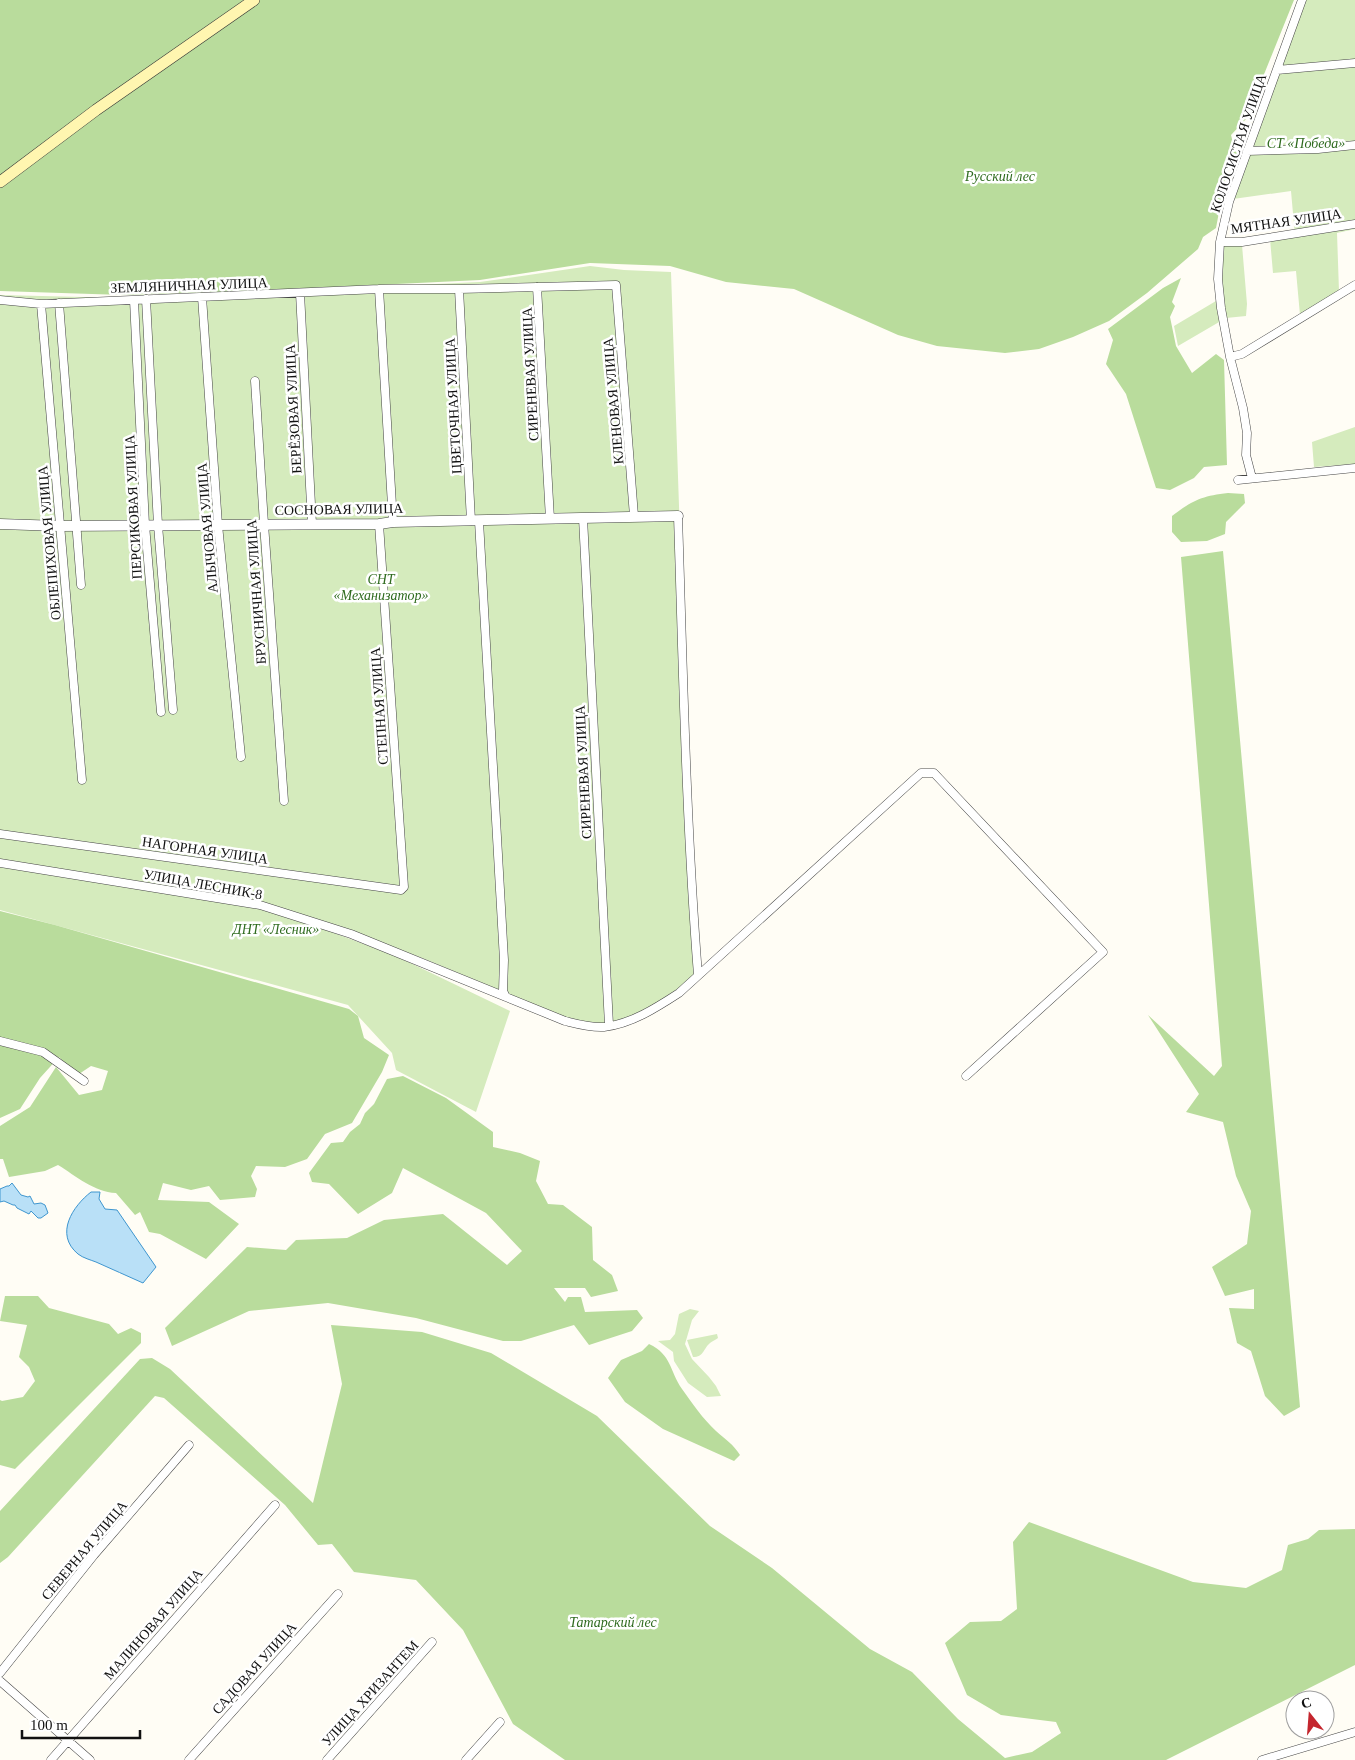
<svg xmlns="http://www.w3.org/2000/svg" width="1355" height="1760" viewBox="0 0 1355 1760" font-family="Georgia,serif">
<rect width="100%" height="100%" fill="#fffdf5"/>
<path fill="#d5ebbd" d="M1306,0h49v229l-18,4 2,58 -39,24 -4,-44 -23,2 -3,-34 25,-3 -4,-45 -58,8z
M1224,245h18l5,59 -1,12 -20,2 -48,28 -4,-20 47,-28z
M590,266l34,4 47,2 24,701 -24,25 -47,22 -25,4 -25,-3 -147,-61 -92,-35 -1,8 62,23 114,55 -34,101 -80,-42 -4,-17 -44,-48 -348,-95v-615l125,3 355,-16z
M1355,427v37l-41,3 -2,-25z
M690,1309l9,2 -7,9 -7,24 7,15 17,18 7,9 5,10 -14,1 -19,-14 -14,-22 -1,-9 -15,-11 12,-1 5,-6 4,-20z
M717,1334l1,4c-2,2 -6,3 -8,5 -7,6 -6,14 -17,14l-6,-17z"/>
<path fill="#b9dc9c" d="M0,0h1294l-48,119 -15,16 1,4 11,7 -16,23 -11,59 -13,9 -5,12 -51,44 -38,28 -36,16 -34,12 -34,4 -68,-7 -39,-11 -104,-46 -68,-7 -56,-16 -80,-3 -110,17 -209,10 -148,5 -123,-4z
M1181,278l-9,24 3,4 -5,11 6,29 16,27 24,-19 8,6 3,105 -23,2 -10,11 -24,12 -14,-2 -30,-94 -20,-30 7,-24 -5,-11 55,-41z
M1228,493l16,1 1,9 -19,19 -1,12 -18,7 -26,1 -9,-10v-16c21,-16 30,-20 56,-23z
M1223,551l77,856 -16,9 -19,-20 -14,-45 -14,-8 -8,-35 25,1v-20l-29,7 -13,-29 35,-23 4,-33 -15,-35 -13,-54 -37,-10 13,-18 -51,-79 66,61 8,-10 -41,-509z
M0,911l55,14 294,84 9,7 6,22 25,17 -7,17 -30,51 -27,11 -18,25 -22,8 -29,-1 -5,10 6,13 -2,8 -35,3 -11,-14 -18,4 -28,-7 -5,17 51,2 30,22 -33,35 -46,-25 -11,-2 -9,-20 -5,3 -19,-22c-22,-1 -40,-17 -58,-28l-13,6 -36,6 -6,-18h-3v-33l30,-19 26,-40 23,28 23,-5 6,-19 -17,-5 -15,10 -17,-19 -19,21 -20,31 -20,9z
M403,1076l43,22 47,34v15l27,6 20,8 -4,20 12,23 15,1 29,22 1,33 19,15 6,16 -27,6 -6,-9h-31l11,14 3,-5h13l4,15 52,-2 6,8 -11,13 -43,14 -15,-20 -53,16h-18l-87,-23 -88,-15 -79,8 -77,35 -7,-18 82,-81 39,3 10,-10 51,-2 37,-18 59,-6 64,51 15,-14 -36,-38 -83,-45 -11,25 -34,21 -29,-30 -17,-2 -3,-9 22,-30 12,-1 7,-10 10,-8 5,-11 9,-9 13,-25z
M5,1296h33l11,12 60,16 9,10 13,-6 10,5v10l-126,126 -15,-4v-65l2,1 21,-4 12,-16 -6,-14 -10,-10 8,-32 -27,-4z
M331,1325l91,7 69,21 106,63 113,110 62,42 98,81 42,23 46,47 47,39 27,-6 29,-19 -5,-11 -55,-7 -34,-20 -22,-52 25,-21 31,-1 16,-12 -4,-67 16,-20 164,60 53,6 36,-18 6,-25 20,-6 11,-9 36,-1v136l-189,95h-601l-52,-36 -50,-94 -47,-50 -62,-8 -22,-28 -14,1 -33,-40 -121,-107 -9,-2 -147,161 -8,6v-52l140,-152 12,-1 18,11 143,134 29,-119z
M649,1344c23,11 20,26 33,45 10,14 21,30 34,42 9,8 18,14 24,24l-6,6 -71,-32 -38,-27 -17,-24 13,-18 21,-9z"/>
<path fill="#b9e0f7" stroke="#3f96cf" d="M12,1183l9,12 7,2 2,-1 4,8 7,-1 4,2 3,8 -7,5h-3l-7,-7 -2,3 -12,-6 -2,-3h-2l-9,-4 -4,1v-13l7,-3h2z
M91,1192h9l-1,7 6,10 12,1 39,57 -13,16c-16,-7 -31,-14 -47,-21 -5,-2 -13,-4 -18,-8 -24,-20 -5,-48 13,-62z"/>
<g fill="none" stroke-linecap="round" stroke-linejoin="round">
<defs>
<path id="minor" d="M1302,0l-73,202 -9,40 -2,37 3,29 9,49 12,-3 113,-69
M1277,70l78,-7
M1247,151l71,-2 37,-4
M1220,242h22l113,-18
M537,287l13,232
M379,289l14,233
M459,289l12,232
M300,293l12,231
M202,297l16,228 23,232
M146,299l12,226 15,185
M0,300l41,4 338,-15h80l157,-4 18,231
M134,300l11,225 16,187
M59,303l22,282
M41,304l41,476
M1230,357l13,51 4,25 -1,22 6,23
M255,381l9,143 20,277
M1238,480l117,-12
M678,516c5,153 8,306 20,459
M583,518l26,507
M479,521l25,439 -1,31 3,6
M0,834l401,56 3,-3 -25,-363
M0,863l260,42 91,29 214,87c12,3 26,7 39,6 27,-3 52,-19 75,-34l242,-220h13l169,179 -137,124
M0,1041l43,11 41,29
M0,1673l94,-118 95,-110
M0,1681l90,79
M51,1760l224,-255
M189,1760l149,-166
M327,1760l105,-118
M466,1760l34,-38
M1262,1760l93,-28"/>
<path id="tertiary" d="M0,524l60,2 319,-2 14,-2 285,-6"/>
<path id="secondary" d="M0,182l96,-72 158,-110"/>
</defs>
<use href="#minor" stroke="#444" stroke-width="9"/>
<use href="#tertiary" stroke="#444" stroke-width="11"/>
<use href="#secondary" stroke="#333" stroke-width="12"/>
<use href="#minor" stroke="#fff" stroke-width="8"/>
<use href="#tertiary" stroke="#fff" stroke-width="10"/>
<use href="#secondary" stroke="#fff6b0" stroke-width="11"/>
</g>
<g text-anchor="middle" stroke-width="5" stroke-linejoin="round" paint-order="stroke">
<g font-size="14" fill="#111" stroke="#fff">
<text transform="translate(1238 143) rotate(-71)" y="5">КОЛОСИСТАЯ УЛИЦА</text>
<text transform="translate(1286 221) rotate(-8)" y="5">МЯТНАЯ УЛИЦА</text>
<text transform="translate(189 285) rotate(-2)" y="5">ЗЕМЛЯНИЧНАЯ УЛИЦА</text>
<text transform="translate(530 374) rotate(-93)" y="5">СИРЕНЕВАЯ УЛИЦА</text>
<text transform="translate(613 401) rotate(-95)" y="5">КЛЕНОВАЯ УЛИЦА</text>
<text transform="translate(453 406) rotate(-93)" y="5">ЦВЕТОЧНАЯ УЛИЦА</text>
<text transform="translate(293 409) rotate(-93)" y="5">БЕРЁЗОВАЯ УЛИЦА</text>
<text transform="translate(133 507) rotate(-93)" y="5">ПЕРСИКОВАЯ УЛИЦА</text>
<text transform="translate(339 509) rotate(-1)" y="5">СОСНОВАЯ УЛИЦА</text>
<text transform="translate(207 528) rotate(-95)" y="5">АЛЫЧОВАЯ УЛИЦА</text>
<text transform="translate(49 543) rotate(-95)" y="5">ОБЛЕПИХОВАЯ УЛИЦА</text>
<text transform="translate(256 592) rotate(-94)" y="5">БРУСНИЧНАЯ УЛИЦА</text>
<text transform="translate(379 706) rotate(-94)" y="5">СТЕПНАЯ УЛИЦА</text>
<text transform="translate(583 772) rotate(-93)" y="5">СИРЕНЕВАЯ УЛИЦА</text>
<text transform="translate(205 850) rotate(8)" y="5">НАГОРНАЯ УЛИЦА</text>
<text transform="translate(203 884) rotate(10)" y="5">УЛИЦА ЛЕСНИК-8</text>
<text transform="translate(84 1550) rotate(-50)" y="5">СЕВЕРНАЯ УЛИЦА</text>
<text transform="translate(153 1624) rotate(-49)" y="5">МАЛИНОВАЯ УЛИЦА</text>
<text transform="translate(254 1668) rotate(-48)" y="5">САДОВАЯ УЛИЦА</text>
<text transform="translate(370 1693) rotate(-48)" y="5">УЛИЦА ХРИЗАНТЕМ</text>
</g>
<g font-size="14" font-style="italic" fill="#2f6b1f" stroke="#fff">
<text x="1306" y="148">СТ «Победа»</text>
<text x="1000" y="181">Русский лес</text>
<text x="381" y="584">СНТ<tspan x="381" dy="16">«Механизатор»</tspan></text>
<text x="276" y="934">ДНТ «Лесник»</text>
<text x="613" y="1627">Татарский лес</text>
</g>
</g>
<g transform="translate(1310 1715) rotate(343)"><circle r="24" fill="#ffffff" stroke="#a0a0a0"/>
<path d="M0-4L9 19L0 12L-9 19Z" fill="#c4262e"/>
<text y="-8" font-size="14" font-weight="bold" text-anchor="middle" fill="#111111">С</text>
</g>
<path d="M22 1730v8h118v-8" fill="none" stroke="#111111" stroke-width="2.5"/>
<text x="30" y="1730" font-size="15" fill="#111111" stroke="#ffffff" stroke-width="4" paint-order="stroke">100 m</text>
</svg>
